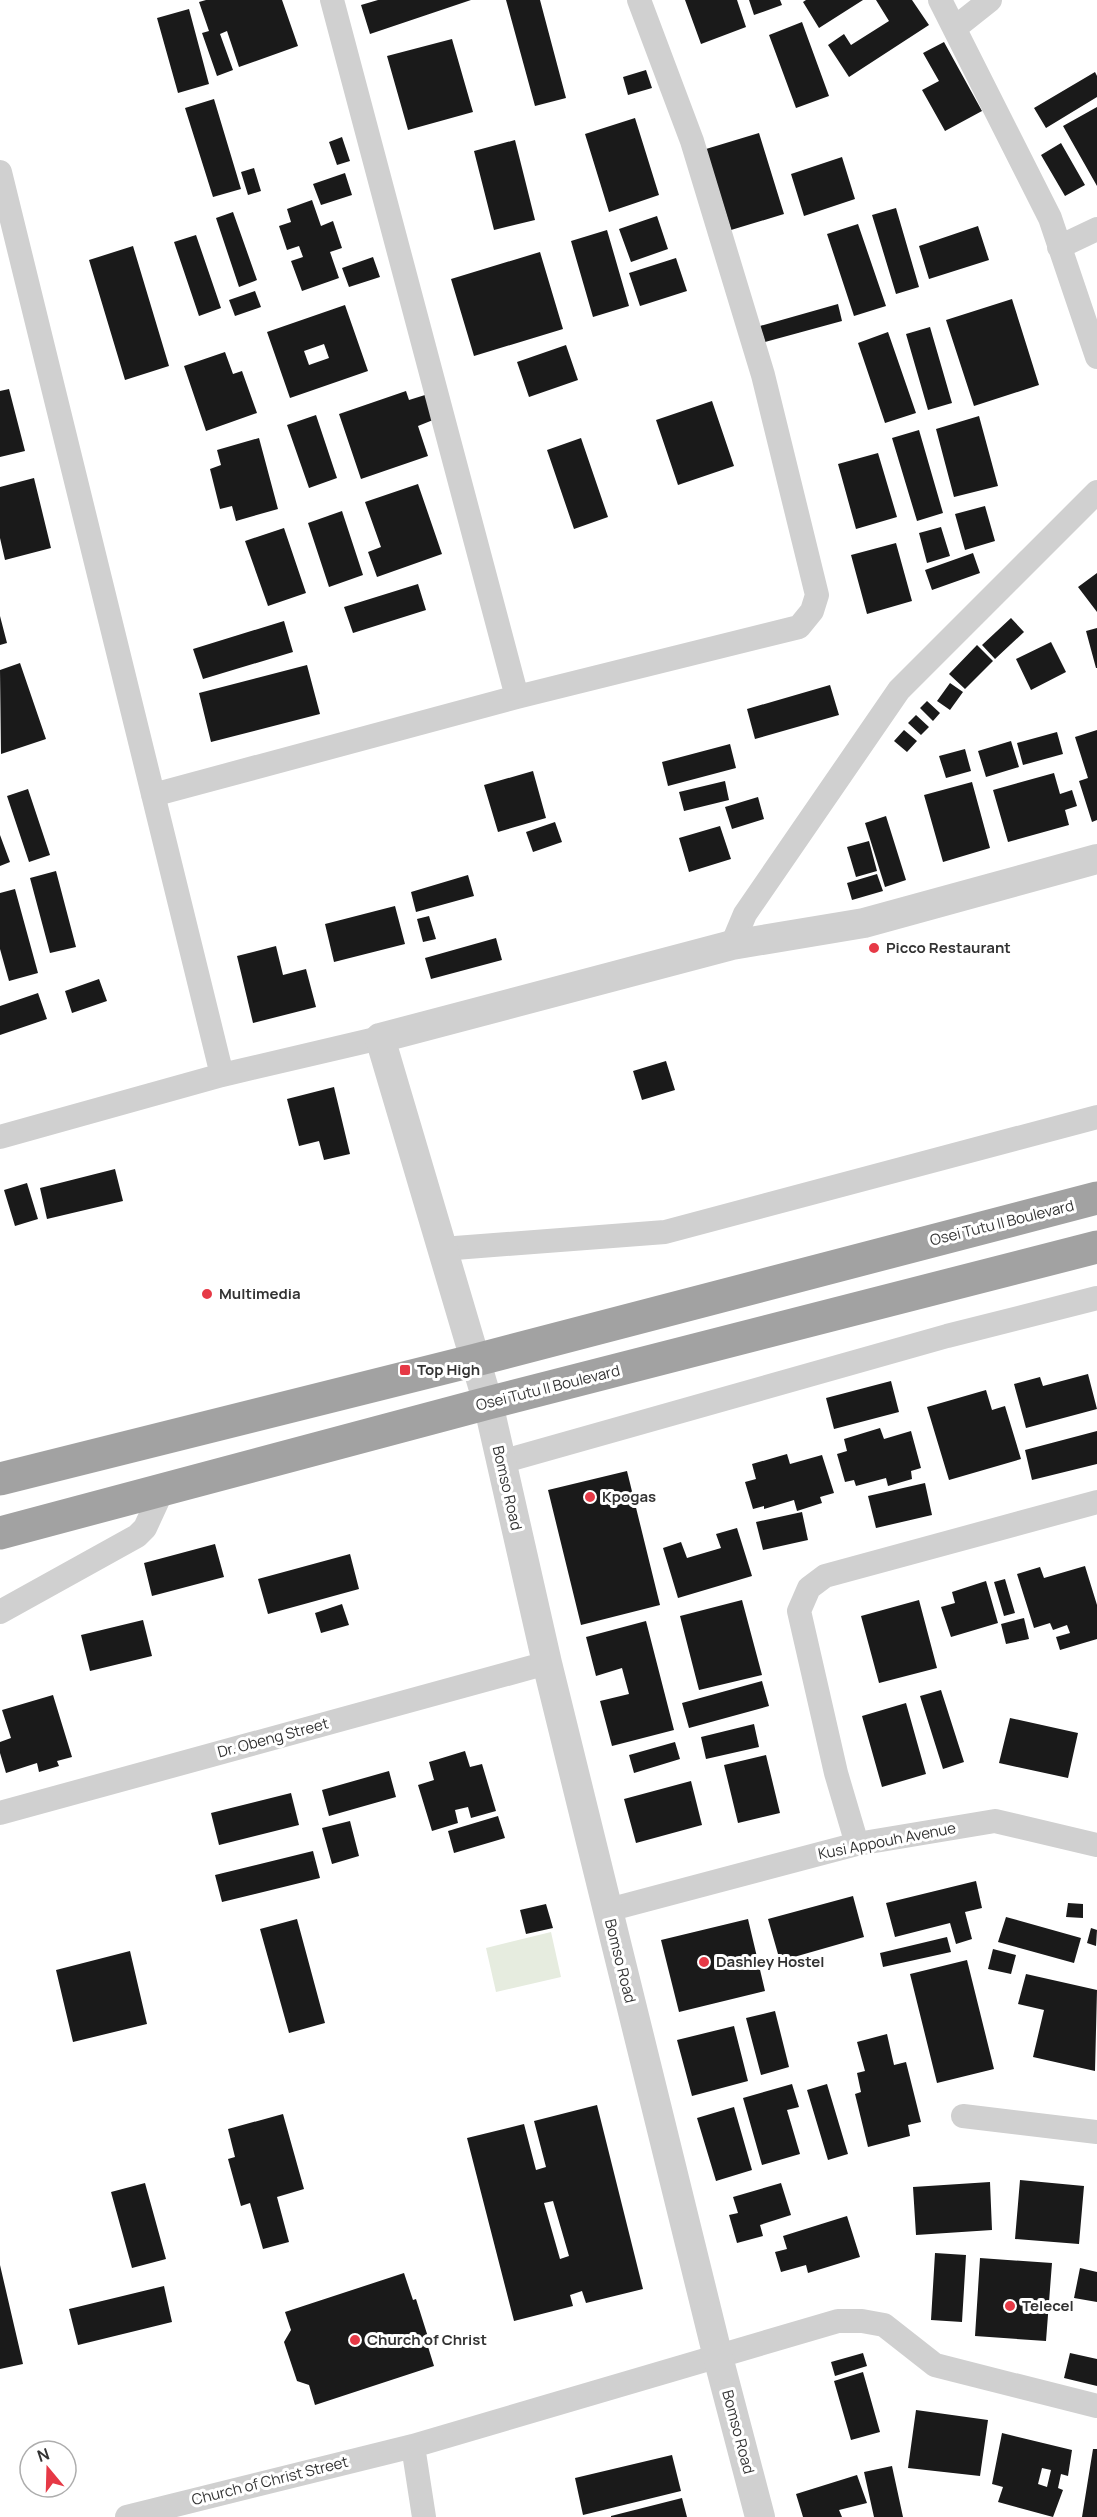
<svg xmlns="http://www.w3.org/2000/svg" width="1097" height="2517" viewBox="0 0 1097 2517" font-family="Manrope,sans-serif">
<rect width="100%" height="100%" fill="#fff"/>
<path fill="#e6ecdf" d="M551,1932l10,45 -65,15 -10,-44z"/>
<path fill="#1a1a1a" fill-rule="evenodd" d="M206,0h76l16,46 -59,21 -12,-36 -7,3 13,36 -16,6 -15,-43 7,-2 -10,-29z
M378,0h93l-101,34 -9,-29z
M506,0h34l26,98 -31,8z
M685,0h52l9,27 -45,17z
M749,0h31l2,5 -28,10z
M806,0h57l-44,28 -16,-26z
M876,0h36l17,25 -80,52 -21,-32 16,-11 7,11 38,-24z
M189,9l20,75 -31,9 -21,-75z
M802,22l27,74 -33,12 -27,-73z
M452,39l21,73 -65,18 -21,-74z
M944,42l38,69 -37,20 -23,-41 17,-9 -16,-28z
M646,70l6,18 -24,7 -5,-18z
M1095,72l2,4v21l-51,31 -12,-20z
M214,99l27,90 -28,8 -28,-89z
M1097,107v79l-34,-60z
M635,118l24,77 -50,17 -24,-78z
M759,133l25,81 -53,16 -25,-81z
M342,137l8,24 -13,4 -8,-23z
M515,140l20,80 -41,10 -20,-79z
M1061,143l24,42 -20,11 -24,-41z
M842,157l13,42 -51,17 -13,-42z
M254,168l7,23 -13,4 -7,-23z
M345,173l7,22 -31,10 -8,-21z
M312,200l9,26 12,-5 9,27 -12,4 9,26 -37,13 -11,-30 12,-4 -4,-11 -12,4 -8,-24 12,-4 -4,-13z
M896,208l23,79 -23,7 -24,-79z
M233,212l24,68 -18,7 -23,-69z
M657,216l11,33 -37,13 -12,-33z
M858,224l28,82 -32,10 -27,-82z
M978,226l11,34 -60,19 -10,-33z
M607,230l22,76 -36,11 -22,-76z
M196,235l25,73 -22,8 -25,-74z
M133,246l36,120 -44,14 -36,-120z
M540,252l23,77 -89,27 -23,-77z
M373,257l7,20 -31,10 -7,-19z
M676,258l11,33 -47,15 -11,-33z
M255,291l6,16 -26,9 -6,-16z
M1012,299l27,86 -65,21 -28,-86z
M838,304l4,17 -77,21 -5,-16z
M345,305l23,66 -78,27 -23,-66zM324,344l5,14 -20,7 -5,-14z
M930,327l22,76 -24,7 -22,-76z
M888,332l28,81 -31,10 -27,-80z
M566,345l12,35 -49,17 -12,-35z
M225,352l8,22 9,-3 15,42 -51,18 -22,-65z
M9,389l16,62 -25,6v-66z
M406,391l3,9 16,-5 8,25 -15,6 10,30 -67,23 -22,-65z
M712,401l22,65 -56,19 -22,-65z
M316,415l21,63 -28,10 -22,-63z
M979,416l19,70 -44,11 -18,-68z
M919,430l24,83 -26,8 -25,-83z
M259,438l19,71 -42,12 -4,-15 -12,3 -10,-40 11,-4 -4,-15z
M581,438l27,79 -34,12 -27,-79z
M878,453l19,64 -41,12 -18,-65z
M34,478l17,70 -46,12 -5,-22v-51z
M418,484l24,70 -65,23 -9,-25 13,-5 -16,-45z
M985,506l10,35 -30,9 -10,-36z
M342,511l21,64 -34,12 -21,-64z
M941,527l9,29 -23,7 -8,-30z
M284,528l22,65 -38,13 -23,-65z
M896,543l16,58 -45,13 -16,-59z
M973,553l7,20 -48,17 -7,-20z
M1097,573v39l-19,-25z
M418,584l8,26 -73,23 -9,-26z
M0,616l7,27 -7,2z
M1011,618l13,14 -29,27 -13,-14z
M284,621l9,31 -90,27 -10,-30z
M1097,628v40h-1l-10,-37z
M1051,642l15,30 -35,18 -15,-31z
M977,645l16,16 -28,28 -16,-15z
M20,663l26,76 -45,15 -1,-84z
M307,665l13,49 -109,28 -12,-49z
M950,683l13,9 -13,18 -13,-9z
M830,685l9,30 -84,24 -8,-30z
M927,701l13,12 -7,8 -13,-13z
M916,715l13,12 -8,8 -13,-12z
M904,730l13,11 -10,11 -13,-11z
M1097,730v90l-5,2 -13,-41 9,-3 -13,-41z
M1057,732l6,22 -40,11 -6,-22z
M1011,741l8,26 -33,10 -8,-26z
M730,744l6,24 -68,18 -6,-24z
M965,749l6,22 -25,7 -7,-22z
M533,771l13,47 -48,14 -14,-47z
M1054,773l6,21 12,-4 5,16 -12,4 4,15 -61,17 -15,-52z
M725,781l4,19 -45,11 -5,-19z
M972,782l18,66 -47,14 -19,-67z
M28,789l22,66 -21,7 -22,-66z
M758,797l6,22 -32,10 -7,-22z
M886,816l20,64 -21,7 -20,-64z
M555,822l7,20 -29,10 -7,-20z
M720,826l11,33 -42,13 -10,-34z
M0,835l10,27 -10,4z
M869,841l8,30 -21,6 -9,-30z
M56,871l20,76 -26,6 -20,-75z
M877,874l6,17 -31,9 -5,-17z
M468,875l6,21 -58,16 -5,-20z
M15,889l23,84 -29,8 -9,-32v-56z
M395,906l10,38 -71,18 -9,-38z
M429,916l7,23 -13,3 -6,-23z
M496,938l6,22 -71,19 -6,-21z
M276,946l7,29 23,-6 10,38 -63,16 -16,-67z
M99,979l8,22 -35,12 -7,-22z
M38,993l9,26 -47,16v-29z
M666,1061l9,29 -33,10 -9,-29z
M334,1087l16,67 -26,6 -5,-19 -20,5 -12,-47z
M115,1169l8,32 -76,18 -7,-31z
M27,1183l11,36 -23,7 -11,-36z
M1088,1374l9,35 -71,19 -12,-44 26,-7 3,9z
M891,1381l8,31 -65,17 -8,-31z
M986,1390l6,20 13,-4 16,53 -72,21 -22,-73z
M880,1428l4,11 27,-8 10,37 -10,3 1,8 -24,7 -2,-8 -30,8 -2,-6 -9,2 -8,-28 10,-3 -3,-12z
M1097,1431v33l-65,16 -7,-30z
M787,1454l3,10 32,-9 12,38 -14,4 2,6 -25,8 -3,-11 -30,9v-3l-11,3 -8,-27 11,-3 -4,-15z
M627,1471l33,134 -79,20 -33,-135z
M925,1483l7,32 -56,13 -8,-32z
M802,1512l6,28 -45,10 -7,-28z
M737,1528l15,48 -74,22 -15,-50 18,-6 6,16 34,-10 -5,-14z
M215,1544l9,33 -72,19 -8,-33z
M350,1554l9,35 -91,25 -10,-35z
M1085,1566l12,39v34l-37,11 -4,-13 14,-4 -3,-8 -14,5 -3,-7 -16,5 -17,-54 23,-7 4,11z
M1005,1579l10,34 -11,3 -10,-34z
M986,1581l12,42 -47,14 -10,-30 14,-4 -3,-11z
M742,1600l20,75 -63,15 -19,-74z
M919,1600l18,68 -58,15 -18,-67z
M342,1604l7,21 -28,8 -6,-20z
M1024,1618l5,21 -23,5 -5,-20z
M143,1620l9,36 -62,15 -9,-36z
M646,1621l28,109 -62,16 -12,-45 29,-7 -7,-26 -26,8 -10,-39z
M762,1681l7,25 -80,22 -7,-25z
M941,1690l23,72 -21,7 -23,-73z
M53,1695l19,62 -15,4 2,5 -20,6 -2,-9 -31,10 -6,-20v-11l11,-4 -9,-28z
M906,1703l20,71 -44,13 -20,-71z
M1010,1718l68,15 -10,45 -69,-15z
M754,1724l5,23 -53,12 -5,-22z
M675,1742l5,17 -46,14 -5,-18z
M465,1751l5,16 12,-3 14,47 -25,7 -3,-11 -13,3 3,13 -26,8 -14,-46 16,-5 -5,-18z
M766,1755l14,58 -42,10 -14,-58z
M389,1771l7,26 -67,19 -7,-26z
M691,1781l11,44 -66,18 -12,-44z
M291,1793l8,32 -80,20 -8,-32z
M498,1816l7,22 -51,15 -6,-22z
M350,1821l9,35 -27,8 -10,-36z
M313,1851l7,27 -98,24 -7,-27z
M976,1881l6,27 -17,4 7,27 -16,5 -6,-21 -55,14 -9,-34z
M853,1896l11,41 -84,24 -12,-42z
M1068,1903l15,1v14l-17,-1z
M546,1904l7,24 -27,6 -6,-24z
M1006,1917l75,21 -7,25 -76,-21z
M297,1919l28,104 -36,10 -29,-104z
M748,1919l17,72 -86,21 -18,-72z
M1091,1928l6,2 -1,16 -9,-3z
M947,1937l4,15 -68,15 -3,-14z
M993,1949l23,6 -5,19 -23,-5z
M130,1951l17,73 -74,18 -17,-72z
M967,1960l27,109 -57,14 -27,-109z
M1026,1974l71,16 -2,81 -62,-14 11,-47 -26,-6z
M775,2011l14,56 -28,8 -15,-57z
M734,2026l14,55 -56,15 -15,-56z
M887,2034l7,31 12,-3 15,60 -13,3 2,11 -42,11 -13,-53 6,-2 -4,-19 8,-2 -8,-29z
M792,2084l7,23 -12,3 13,44 -38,11 -19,-67z
M827,2084l21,70 -20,6 -21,-70z
M597,2105l46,184 -57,14 -4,-12 -12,4 3,11 -59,15 -47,-183 57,-14 12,46 10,-3 -12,-46zM553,2201l16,55 -9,3 -16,-56z
M734,2107l18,63 -36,11 -19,-63z
M283,2114l21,75 -27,8 12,45 -26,7 -13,-46 -9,3 -13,-47 7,-2 -7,-28z
M1020,2180l64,6 -5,58 -64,-5z
M990,2182l2,48 -76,5 -3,-48z
M145,2183l21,76 -34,9 -21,-76z
M781,2183l10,32 -31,10 3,11 -26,7 -8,-28 9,-2 -5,-16z
M847,2216l13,41 -52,16 -2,-8 -25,7 -6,-20 12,-3 -4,-13z
M935,2253l31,2 -4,67 -31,-2z
M980,2258l72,5 -6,78 -71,-5z
M0,2265l23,99 -23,5z
M1080,2268l17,4v30l-23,-4z
M404,2273l9,27 3,-1 12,38h-3l9,29 -119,39 -6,-20 -12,-4 -13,-39 7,-12 -6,-18z
M164,2286l8,36 -94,23 -9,-36z
M863,2353l4,13 -32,10 -4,-14z
M1070,2353l27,6v27l-33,-8z
M863,2372l17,60 -29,8 -17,-59z
M916,2410l72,10 -8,56 -72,-8z
M1002,2433l70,17 -4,26 -7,-2 -3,14 5,2 -10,27 -55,-15 5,-15 -11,-3zM1042,2468l9,2 -4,17 -9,-3z
M1093,2449h4v68h-15z
M672,2455l9,36 -98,24 -8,-37z
M892,2466l11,51h-29l-10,-45z
M857,2475l10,28 -28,7 3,7h-39l-7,-23z
M682,2498l5,19h-76v-1z"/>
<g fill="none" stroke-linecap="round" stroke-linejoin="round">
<path stroke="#d0d0d0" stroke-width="24" d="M332,0l185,697
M940,0l110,218 47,139
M956,27l34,-27
M0,172l222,903
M1059,247l38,-18
M153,795l364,-98 282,-70 13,-16 5,-16 -54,-220 -71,-234 -53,-141
M732,945l13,-31 154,-224 198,-198
M0,1137l222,-62 158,-37
M442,1249l223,-17 432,-115
M501,1462l446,-126 150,-38
M0,1612l137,-76 8,-8 18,-39
M0,1813l547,-150
M857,1844l-21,-71 -37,-162 10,-23 16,-12 272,-74
M608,1910l249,-66 138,-23 102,24
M963,2116l134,16
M413,2446l11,71
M127,2517l286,-71 425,-125h24l22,4 51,40 162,41"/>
<path stroke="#d0d0d0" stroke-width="30" d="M760,2517l-42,-160 -171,-694 -59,-260 -108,-365 352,-93 132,-22 233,-64"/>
<path stroke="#a2a2a2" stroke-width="33" d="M0,1479l476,-119 621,-162
M0,1533l488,-130 609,-156"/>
</g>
<g fill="#e63946" stroke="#fff" stroke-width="2">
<circle cx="874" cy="948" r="6"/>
<circle cx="207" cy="1294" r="6"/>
<rect x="399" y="1364" width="12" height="12" rx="3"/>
<circle cx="590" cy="1497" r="6"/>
<circle cx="704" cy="1962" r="6"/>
<circle cx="1010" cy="2306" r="6"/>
<circle cx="355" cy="2340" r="6"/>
</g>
<g text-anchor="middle" stroke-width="6" stroke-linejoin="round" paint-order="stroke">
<g font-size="15" font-weight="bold" fill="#333" stroke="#fff" text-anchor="start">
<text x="886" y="953">Picco Restaurant</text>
<text x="219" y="1299">Multimedia</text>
<text x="417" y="1375">Top High</text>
<text x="602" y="1502">Kpogas</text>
<text x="716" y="1967">Dashley Hostel</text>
<text x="1022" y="2311">Telecel</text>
<text x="367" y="2345">Church of Christ</text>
</g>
<g font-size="15" fill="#333" stroke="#fff">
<text transform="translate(1002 1223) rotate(-14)" y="5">Osei Tutu II Boulevard</text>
<text transform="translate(548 1388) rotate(-14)" y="5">Osei Tutu II Boulevard</text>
<text transform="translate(507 1488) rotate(77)" y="5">Bomso Road</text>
<text transform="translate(273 1738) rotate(-15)" y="5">Dr. Obeng Street</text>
<text transform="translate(887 1841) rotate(-11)" y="5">Kusi Appouh Avenue</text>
<text transform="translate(620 1961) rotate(76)" y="5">Bomso Road</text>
<text transform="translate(738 2432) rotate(75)" y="5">Bomso Road</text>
<text transform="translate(270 2481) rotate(-14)" y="5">Church of Christ Street</text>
</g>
</g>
<g transform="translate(48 2469) rotate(341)"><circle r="28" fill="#ffffff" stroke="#adadad" stroke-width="1.5"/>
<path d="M0-4.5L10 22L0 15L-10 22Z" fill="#e63946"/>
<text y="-9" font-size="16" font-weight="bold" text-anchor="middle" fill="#333333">N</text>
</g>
</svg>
